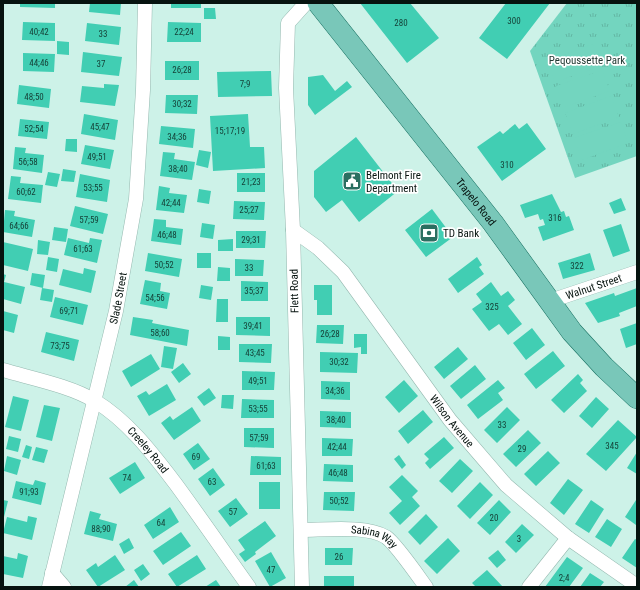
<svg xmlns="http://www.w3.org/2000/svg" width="640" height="590" viewBox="0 0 640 590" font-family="'Roboto Condensed',sans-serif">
<defs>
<pattern id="grass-tufts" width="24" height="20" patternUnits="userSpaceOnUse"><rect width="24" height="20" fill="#73d5bf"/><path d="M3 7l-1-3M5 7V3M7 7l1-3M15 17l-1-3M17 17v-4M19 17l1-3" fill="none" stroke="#62b6a3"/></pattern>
</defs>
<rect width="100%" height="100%" fill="#cdf2e8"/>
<path fill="url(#grass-tufts)" d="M567,3h70v153l-62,22 -45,-127z"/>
<path fill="#73d5bf" d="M593,44l8,22 -46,16 -8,-21z
M602,70l8,21 -46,16 -8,-21z
M611,96l8,21 -46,17 -8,-21z
M621,122l7,21 -46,17 -8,-22z"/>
<path fill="#41ceb3" d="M20,3h35v5l-35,-1z
M90,3h31l-1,12 -31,-3z
M171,3h30v5h-30z
M360,3h50l29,35 -32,25z
M506,3h44l-43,56 -28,-21z
M204,8h11l1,11h-12z
M23,22l32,1v18l-33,-1z
M168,22l33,1v19h-34z
M87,23l34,4 -2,18 -34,-4z
M57,41l12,1v13l-12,-1z
M83,52l39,5 -3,19 -38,-4z
M23,53l32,1 -1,18 -31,-1z
M165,61h34v19h-34z
M271,71l1,25 -54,1 -1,-25z
M323,75l12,16 12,-10 5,6 -37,28 -7,-10v-28z
M104,84l15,1 -4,21 -35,-4 2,-16 22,2z
M19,85l32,4 -2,19 -32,-4z
M166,95h32l-1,19 -32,-1z
M84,114l34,6 -3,20 -34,-6z
M248,114l2,33h14l1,21 -52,3 -3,-55z
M20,119l29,3 -2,17 -29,-3z
M527,123l19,26 -44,32 -25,-34 23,-16 3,3 12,-10 4,5z
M161,126l34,3 -2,19 -34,-4z
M356,137l42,54 -39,31 -17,-22 -16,12 -12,-15v-26z
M66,139h11v13l-12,-1z
M85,145l29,5 -4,19 -29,-5z
M15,147l11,1 -1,5 19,2 -2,18 -29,-4z
M199,150l12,2 -3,16 -12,-3z
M163,152l12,1 -1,6 21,3 -3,18 -32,-4z
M63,169l13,2 -2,11 -13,-1z
M48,172l12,2 -3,13 -12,-2z
M237,173h28v19h-28z
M80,174l30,6 -3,22 -31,-5z
M11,176l10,1 -1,6 23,2 -2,18 -33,-4z
M159,186l11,2 -1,5 18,2 -3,18 -28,-3z
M199,189l12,2 -2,13 -12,-2z
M552,194l9,18 3,-1 2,6 3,-1 5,14 -31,11 -5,-14 7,-2 -2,-6 -3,1 -2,-6 -13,4 -5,-13z
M621,198l5,12 -12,4 -5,-11z
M234,201l31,1 -1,18 -31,-1z
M75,206l33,8 -5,20 -33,-8z
M432,209l21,28 -27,20 -21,-27z
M5,210l10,1 -1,5 21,4 -3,17 -29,-5z
M154,219l12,1v7l17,2 -2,16 -30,-4z
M202,223l13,2 -2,14 -13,-2z
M621,224l9,27 -17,6 -10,-27z
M54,227l14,2 -2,13 -14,-2z
M236,231h30l-1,17h-29z
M68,238l21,5 1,-5 12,2 -5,23 -33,-8z
M233,239v12h-15v-11z
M38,240l12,2 -2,13 -11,-1z
M3,242l30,7 -5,22 -25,-6z
M148,253l34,6 -3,18 -34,-6z
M197,253h14v15h-14z
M590,253l5,17 -32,9 -5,-16z
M48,257l11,2 -2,13 -11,-2z
M477,257l5,8 -3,2 5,7 -26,19 -10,-14z
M235,259l29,1 -1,16h-28z
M218,267l12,1v13h-13z
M84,268l12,3 -5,22 -32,-8 4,-16 20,5z
M32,273l13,2 -2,13 -13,-3z
M3,274l3,1 -2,7 21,5 -4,17 -18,-5z
M145,280l16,3 -1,8 10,2 -3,16 -27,-5z
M241,281l27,1v19h-27z
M491,282l10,14 7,-5 7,9 -7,6 14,18 -14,11 -9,-11 -10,7 -17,-22 10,-7 -6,-8z
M201,285l12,2 -2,13 -12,-2z
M314,285h18v30h-15v-15h-3z
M42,288l12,2 -2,12 -12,-2z
M637,288v18l-18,7 1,3 -22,7 -13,-20 29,-10 1,3z
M55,297l33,8 -5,20 -33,-8z
M217,299h11v23h-12z
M3,311l15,4 -4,18 -11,-3z
M133,317l20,3 -1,3 37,7 -2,16 -57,-11z
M236,317h34v19l-34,-1z
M637,323v21l-11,4 -6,-19z
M317,325h27l-1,19 -27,-1z
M532,328l13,17 -19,15 -13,-17z
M46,332l33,8 -5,21 -33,-9z
M354,334h13v20h-6v-7l-7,1z
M218,336l12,1v13h-12z
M239,344h33l-1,19 -32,-1z
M164,346l13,2 -4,21 -12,-2z
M458,347l10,12 -24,20 -10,-12z
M553,351l12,15 -29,23 -12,-15z
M320,352l38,1 -1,20 -37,-1z
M151,354l9,15 -29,18 -9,-16z
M183,363l8,11 -12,9 -8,-11z
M475,365l11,14 -25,20 -11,-13z
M242,371l33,1 -1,18h-32z
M578,374l5,6 -3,3 7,8 -23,22 -13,-13z
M404,380l14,16 -19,17 -14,-16z
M498,380l7,8 -7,5 5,7 -25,19 -11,-14z
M321,381l29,1v18l-29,-1z
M167,384l9,16 -27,16 -12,-20 9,-5 3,4z
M209,388l7,10 -12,8 -7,-9z
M222,395h12l-1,14 -12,-1z
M13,396l16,4 -8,31 -16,-4z
M596,397l13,12 -17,19 -13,-12z
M242,399l32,1v18h-33z
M44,405l16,3 -8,33 -16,-4z
M192,407l9,14 -27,19 -13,-17 9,-7 3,4z
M507,407l13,13 -23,23 -13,-13z
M423,410l10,12 -25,22 -10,-13z
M320,411l31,1v16l-31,-1z
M618,420l19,17 -31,34 -20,-17z
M244,428h30v20l-30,-1z
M528,430l13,13 -25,24 -13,-13z
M9,436l12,3 -3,13 -12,-3z
M444,437l10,11 -24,21 -5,-6 4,-4 -5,-5z
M322,438l31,1 -1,17h-30z
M198,443l12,16 -16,11 -11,-16z
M26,445l6,2 -3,12 -7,-2z
M36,447l12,3 -4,13 -12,-3z
M548,451l12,12 -24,23 -12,-12z
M637,452v22l-10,-6z
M399,455l7,10 -4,4 -8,-10z
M7,456l14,4 -4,15 -13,-4z
M251,456l30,1v18h-31z
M460,459l13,12 -21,22 -13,-12z
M135,462l10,16 -25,16 -11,-16z
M324,464l29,1v17l-30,-1z
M213,468l12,17 -15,11 -12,-17z
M402,475l16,16 -6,6 8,9 -20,19 -11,-12 13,-12 -13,-14z
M568,479l15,11 -19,25 -14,-12z
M35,480l11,3 -5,22 -29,-7 4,-17 17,4z
M259,482h21v27h-21z
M480,482l13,13 -23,24 -13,-13z
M324,492h31l-1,19 -31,-1z
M236,498l12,16 -18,13 -12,-16z
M3,500l5,1 -4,16h-1z
M499,500l12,12 -21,23 -13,-12z
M591,500l13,9 -15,24 -14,-9z
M636,500l1,1 -1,24 -11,-8z
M170,507l9,15 -26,17 -9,-14z
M90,511l11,3 -2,5 18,5 -4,17 -29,-7z
M426,514l12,13 -18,18 -12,-13z
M28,516l9,2 -5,22 -29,-7 4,-16 20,5z
M607,519l15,10 -11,18 -16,-10z
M265,521l11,15 -21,16 1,2 -11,8 -6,-8 6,-4 -7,-10z
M522,524l12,11 -18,18 -11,-11z
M181,532l10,14 -28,19 -10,-14z
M129,538l5,10 -10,6 -5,-10z
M448,538l12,13 -23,23 -13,-13z
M635,539l2,1v28l-15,-10z
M325,548h28l-1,17h-27z
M498,550l8,10 -9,8 -9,-10z
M271,552l15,26 -16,9 -15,-26z
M18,553l10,3 -5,22 -20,-4v-18l14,3z
M115,555l10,15 -27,17 -12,-17 10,-7 2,4z
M197,555l9,14 -29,18 -9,-13z
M567,557l16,11 -14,19h-24z
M143,564l7,10 -9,7 -7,-11z
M487,570l16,17h-27l-4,-4z
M590,573l14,9 -4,5h-20z
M324,576h30v11h-30z
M134,580l5,7h-14z
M216,580l5,7h-16z"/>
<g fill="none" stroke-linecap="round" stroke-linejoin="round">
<defs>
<g id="street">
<path id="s1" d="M293,230l25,18 25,24 107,148 56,65 62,53 69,48"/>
<path id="s2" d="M550,301l87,-29"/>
<path id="s3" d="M3,370c27,8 68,16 92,31 33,20 57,52 80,82 25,34 49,69 74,104"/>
<path id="s4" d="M301,530c23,0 66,-5 85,7 10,7 32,39 40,50"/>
<path d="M52,573l12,14"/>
<path id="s5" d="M49,587l67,-276 20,-112 7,-109 2,-87"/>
<path d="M302,587l-9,-357 -7,-142 2,-65 18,-20"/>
<path d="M529,587l39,-49"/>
</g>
<g id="primary">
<path id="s6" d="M318,3l175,220 79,109 32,35 33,31"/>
</g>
</defs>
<use href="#street" stroke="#94b8af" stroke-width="15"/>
<use href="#primary" stroke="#166f60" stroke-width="22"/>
<use href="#street" stroke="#fff" stroke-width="14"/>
<use href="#primary" stroke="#79c7b9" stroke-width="21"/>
</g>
<defs>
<symbol id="civic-square" viewBox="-11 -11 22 22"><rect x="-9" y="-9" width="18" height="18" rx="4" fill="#2b6f61" stroke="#fff"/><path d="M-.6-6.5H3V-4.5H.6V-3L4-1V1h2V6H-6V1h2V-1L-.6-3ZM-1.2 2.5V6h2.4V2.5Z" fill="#fff"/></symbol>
<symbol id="bank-square" viewBox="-11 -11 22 22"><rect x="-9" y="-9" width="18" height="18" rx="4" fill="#2b6f61" stroke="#fff"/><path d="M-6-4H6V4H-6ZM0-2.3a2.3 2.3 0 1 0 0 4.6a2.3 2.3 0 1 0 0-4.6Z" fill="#fff"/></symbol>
</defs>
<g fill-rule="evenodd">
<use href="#civic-square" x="341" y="170" width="22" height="22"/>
<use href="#bank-square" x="418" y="222" width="22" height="22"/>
</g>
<g text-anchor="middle" stroke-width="3.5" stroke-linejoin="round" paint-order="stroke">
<g font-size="9" fill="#154238">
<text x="514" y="24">300</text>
<text x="401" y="26">280</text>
<text x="39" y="35">40;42</text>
<text x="184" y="35">22;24</text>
<text x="103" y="37">33</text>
<text x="39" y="66">44;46</text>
<text x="101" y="67">37</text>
<text x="182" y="73">26;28</text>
<text x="245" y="87">7;9</text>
<text x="34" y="100">48;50</text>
<text x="182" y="107">30;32</text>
<text x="100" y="130">45;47</text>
<text x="34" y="132">52;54</text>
<text x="230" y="134">15;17;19</text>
<text x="177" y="140">34;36</text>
<text x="97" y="160">49;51</text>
<text x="28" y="165">56;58</text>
<text x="507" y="168">310</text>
<text x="178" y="172">38;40</text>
<text x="251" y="185">21;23</text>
<text x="93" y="191">53;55</text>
<text x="26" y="195">60;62</text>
<text x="171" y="206">42;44</text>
<text x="249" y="213">25;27</text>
<text x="555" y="221">316</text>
<text x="89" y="223">57;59</text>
<text x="19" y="229">64;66</text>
<text x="167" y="238">46;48</text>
<text x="251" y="243">29;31</text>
<text x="83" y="252">61;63</text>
<text x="164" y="268">50;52</text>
<text x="577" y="269">322</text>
<text x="249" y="271">33</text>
<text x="254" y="294">35;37</text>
<text x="155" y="301">54;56</text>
<text x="492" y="310">325</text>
<text x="69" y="314">69;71</text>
<text x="253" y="329">39;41</text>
<text x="160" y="336">58;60</text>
<text x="330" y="337">26;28</text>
<text x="60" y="349">73;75</text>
<text x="255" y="356">43;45</text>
<text x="339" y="365">30;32</text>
<text x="258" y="384">49;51</text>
<text x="335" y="394">34;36</text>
<text x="258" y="412">53;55</text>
<text x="336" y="423">38;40</text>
<text x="502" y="428">33</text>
<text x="259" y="441">57;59</text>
<text x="612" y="449">345</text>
<text x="337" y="450">42;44</text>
<text x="522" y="452">29</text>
<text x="196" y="460">69</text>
<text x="266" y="469">61;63</text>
<text x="338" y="476">46;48</text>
<text x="127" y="481">74</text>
<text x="212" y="485">63</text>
<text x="29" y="495">91;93</text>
<text x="339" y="504">50;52</text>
<text x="233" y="515">57</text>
<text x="494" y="521">20</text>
<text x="161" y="526">64</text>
<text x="101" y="532">88;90</text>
<text x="519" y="542">3</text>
<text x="339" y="560">26</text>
<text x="271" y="573">47</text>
<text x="564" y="581">2;4</text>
</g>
<g font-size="11" fill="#213832" stroke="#fff">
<text x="587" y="64">Peqoussette Park</text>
</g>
<g font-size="11" fill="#06130f" stroke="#fff" text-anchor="start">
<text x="366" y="179">Belmont Fire<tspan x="366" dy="13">Department</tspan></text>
<text x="443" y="237">TD Bank</text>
</g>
<g font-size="11" fill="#06130f" stroke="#fff">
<text dy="4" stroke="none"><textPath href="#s6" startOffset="254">Trapelo Road</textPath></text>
<text dy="4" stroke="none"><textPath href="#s2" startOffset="46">Walnut Street</textPath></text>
<text transform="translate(294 291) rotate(-91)" y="4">Flett Road</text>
<text dy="4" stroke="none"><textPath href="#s5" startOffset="297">Slade Street</textPath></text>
<text dy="4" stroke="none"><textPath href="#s1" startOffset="250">Wilson Avenue</textPath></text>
<text dy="4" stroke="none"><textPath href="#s3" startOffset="170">Creeley Road</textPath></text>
<text dy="4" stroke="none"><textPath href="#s4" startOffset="75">Sabina Way</textPath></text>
</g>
</g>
<rect width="640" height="590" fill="none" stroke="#06130f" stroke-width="8"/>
</svg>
